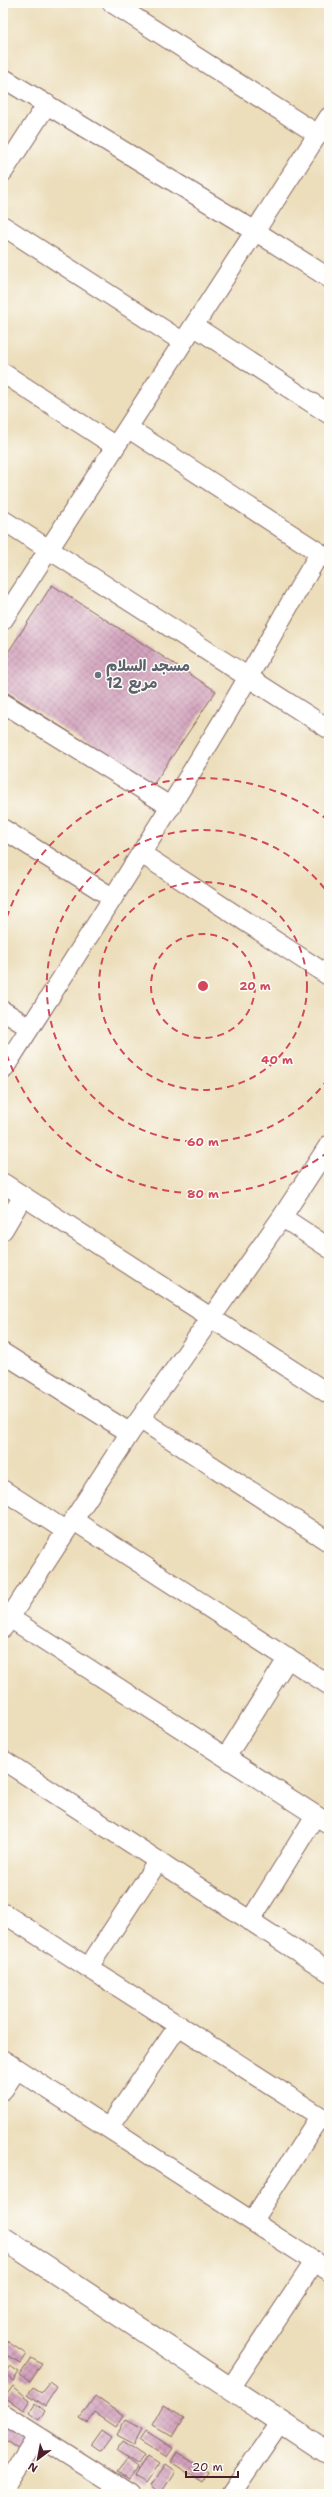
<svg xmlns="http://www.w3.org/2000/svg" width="332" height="2497" viewBox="0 0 332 2497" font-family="'Shantell Sans','Playpen Sans Arabic',sans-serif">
<defs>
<pattern id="building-cross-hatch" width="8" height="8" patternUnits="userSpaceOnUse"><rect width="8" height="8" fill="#d3a3bd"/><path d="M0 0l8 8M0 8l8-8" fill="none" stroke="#ad849a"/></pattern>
</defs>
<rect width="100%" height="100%" fill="#fdfcf7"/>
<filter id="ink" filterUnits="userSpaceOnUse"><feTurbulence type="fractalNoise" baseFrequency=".025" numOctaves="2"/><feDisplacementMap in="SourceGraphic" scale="8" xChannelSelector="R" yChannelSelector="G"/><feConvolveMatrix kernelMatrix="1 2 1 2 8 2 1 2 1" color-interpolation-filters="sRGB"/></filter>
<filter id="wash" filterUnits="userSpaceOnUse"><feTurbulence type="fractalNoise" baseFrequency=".012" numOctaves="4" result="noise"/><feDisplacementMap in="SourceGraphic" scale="16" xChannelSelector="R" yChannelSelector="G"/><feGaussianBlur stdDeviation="0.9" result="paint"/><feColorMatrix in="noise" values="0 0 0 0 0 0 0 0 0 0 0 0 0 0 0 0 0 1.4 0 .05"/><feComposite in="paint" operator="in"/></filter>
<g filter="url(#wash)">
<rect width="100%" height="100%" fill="#ecdebb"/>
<g id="blocks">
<path fill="url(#building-cross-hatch)" d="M52,585l164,106 -63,94 -150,-95v-30z
M5,2340l21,14 -6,9 -17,-10z
M31,2358l11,6 -12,18 -10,-7z
M10,2366l9,6 -6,9 -9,-7z
M50,2382l7,5 -12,19 -17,-12 5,-7 8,6z
M13,2386l17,14 -7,10 -18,-13z
M95,2396l28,20 -7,11 -21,-14 -7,10 -8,-5z
M35,2403l10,8 -6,9 -10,-7z
M163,2405l21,13 -11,19 -21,-12z
M125,2420l17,9 -8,15 -17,-9z
M3,2422l27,19 -8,11 -19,-13z
M101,2430l10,7 -10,14 -10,-7z
M146,2431l27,17 -6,9 -27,-17z
M123,2441l21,14 -7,10 -21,-14z
M177,2452l31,20 -6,10 -31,-20z
M147,2456l12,8 -13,19 -12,-7z
M127,2460l10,8 -8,11 -11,-7z
M165,2465l10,7 -14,21 -10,-8z"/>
</g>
</g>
<g filter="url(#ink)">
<use href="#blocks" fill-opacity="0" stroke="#83625d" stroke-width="1"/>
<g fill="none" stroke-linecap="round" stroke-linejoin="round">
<defs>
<path id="street" d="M112,3l205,131
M3,78l252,153 74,47
M3,172l44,-68
M3,226l180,116
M194,326l135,88
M3,373l112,73
M128,428l201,131
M3,520l326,209
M3,620l326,-503
M3,703l168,104
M3,829l110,69
M142,854l187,122
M3,1011l27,17
M3,1070c71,-111 143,-222 211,-335 37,-60 69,-122 106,-182
M3,1183l326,211
M282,1217l47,31
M3,1230l20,-34
M3,1353l127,80
M140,1419l189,123
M3,1490l63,41
M73,1520l256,165
M10,1618l319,206
M3,1628l127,-195 152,-216 47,-72
M226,1757l62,-99
M3,1760l326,212
M3,1913l326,209
M250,1921l65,-105
M88,1968l70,-107
M3,2060l326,211
M3,2090l14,-21
M109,2127l70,-102
M252,2221l68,-105
M230,2389l85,-128
M3,2414l127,80
M3,2490l35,-54
M231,2494l49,-72"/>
<path id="secondary" d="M3,2238l326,216"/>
</defs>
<use href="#street" stroke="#83625d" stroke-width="21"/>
<use href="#secondary" stroke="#83625d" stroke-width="24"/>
<use href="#street" stroke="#fff" stroke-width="19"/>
<use href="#secondary" stroke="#fff" stroke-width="22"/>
</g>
</g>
<g fill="none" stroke="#d1495b" stroke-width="2" stroke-dasharray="7 5">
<circle cx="203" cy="986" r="52"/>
<circle cx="203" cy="986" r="104"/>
<path d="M328 1079A156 156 0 1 1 328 893"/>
<path d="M328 1152A208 208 0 0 1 3 1043M3 929A208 208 0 0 1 328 820"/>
</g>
<circle fill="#6b7280" stroke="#fdfcf7" stroke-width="1.5" cx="98" cy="675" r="4"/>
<g text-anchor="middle" stroke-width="3" stroke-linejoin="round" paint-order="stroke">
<g font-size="15" font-weight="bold" fill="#5b616d" stroke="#fdfcf7" text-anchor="start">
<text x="106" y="671">مسجد السلام<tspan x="106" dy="17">مربع 12</tspan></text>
</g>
</g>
<circle cx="203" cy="986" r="6" fill="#d1495b" stroke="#fdfcf7" stroke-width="2"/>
<g font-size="12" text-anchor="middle" font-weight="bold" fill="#d1495b" stroke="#fdfcf7" stroke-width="3" stroke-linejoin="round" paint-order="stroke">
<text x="255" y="990">20 m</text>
<text x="277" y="1064">40 m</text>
<text x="203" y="1146">60 m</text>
<text x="203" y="1198">80 m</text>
</g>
<rect width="332" height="2497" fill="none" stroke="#fdfcf7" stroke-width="16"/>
<g transform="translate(38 2459) rotate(212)" stroke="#fdfcf7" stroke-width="3" paint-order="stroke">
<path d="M0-3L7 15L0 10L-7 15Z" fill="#4a1f2b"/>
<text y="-6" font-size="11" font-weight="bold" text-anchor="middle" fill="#4a1f2b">N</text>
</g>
<path d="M186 2471v6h52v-6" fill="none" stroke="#4a1f2b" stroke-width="2"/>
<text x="192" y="2471" font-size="12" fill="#4a1f2b" stroke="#fdfcf7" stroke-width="3" paint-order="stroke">20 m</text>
</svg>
